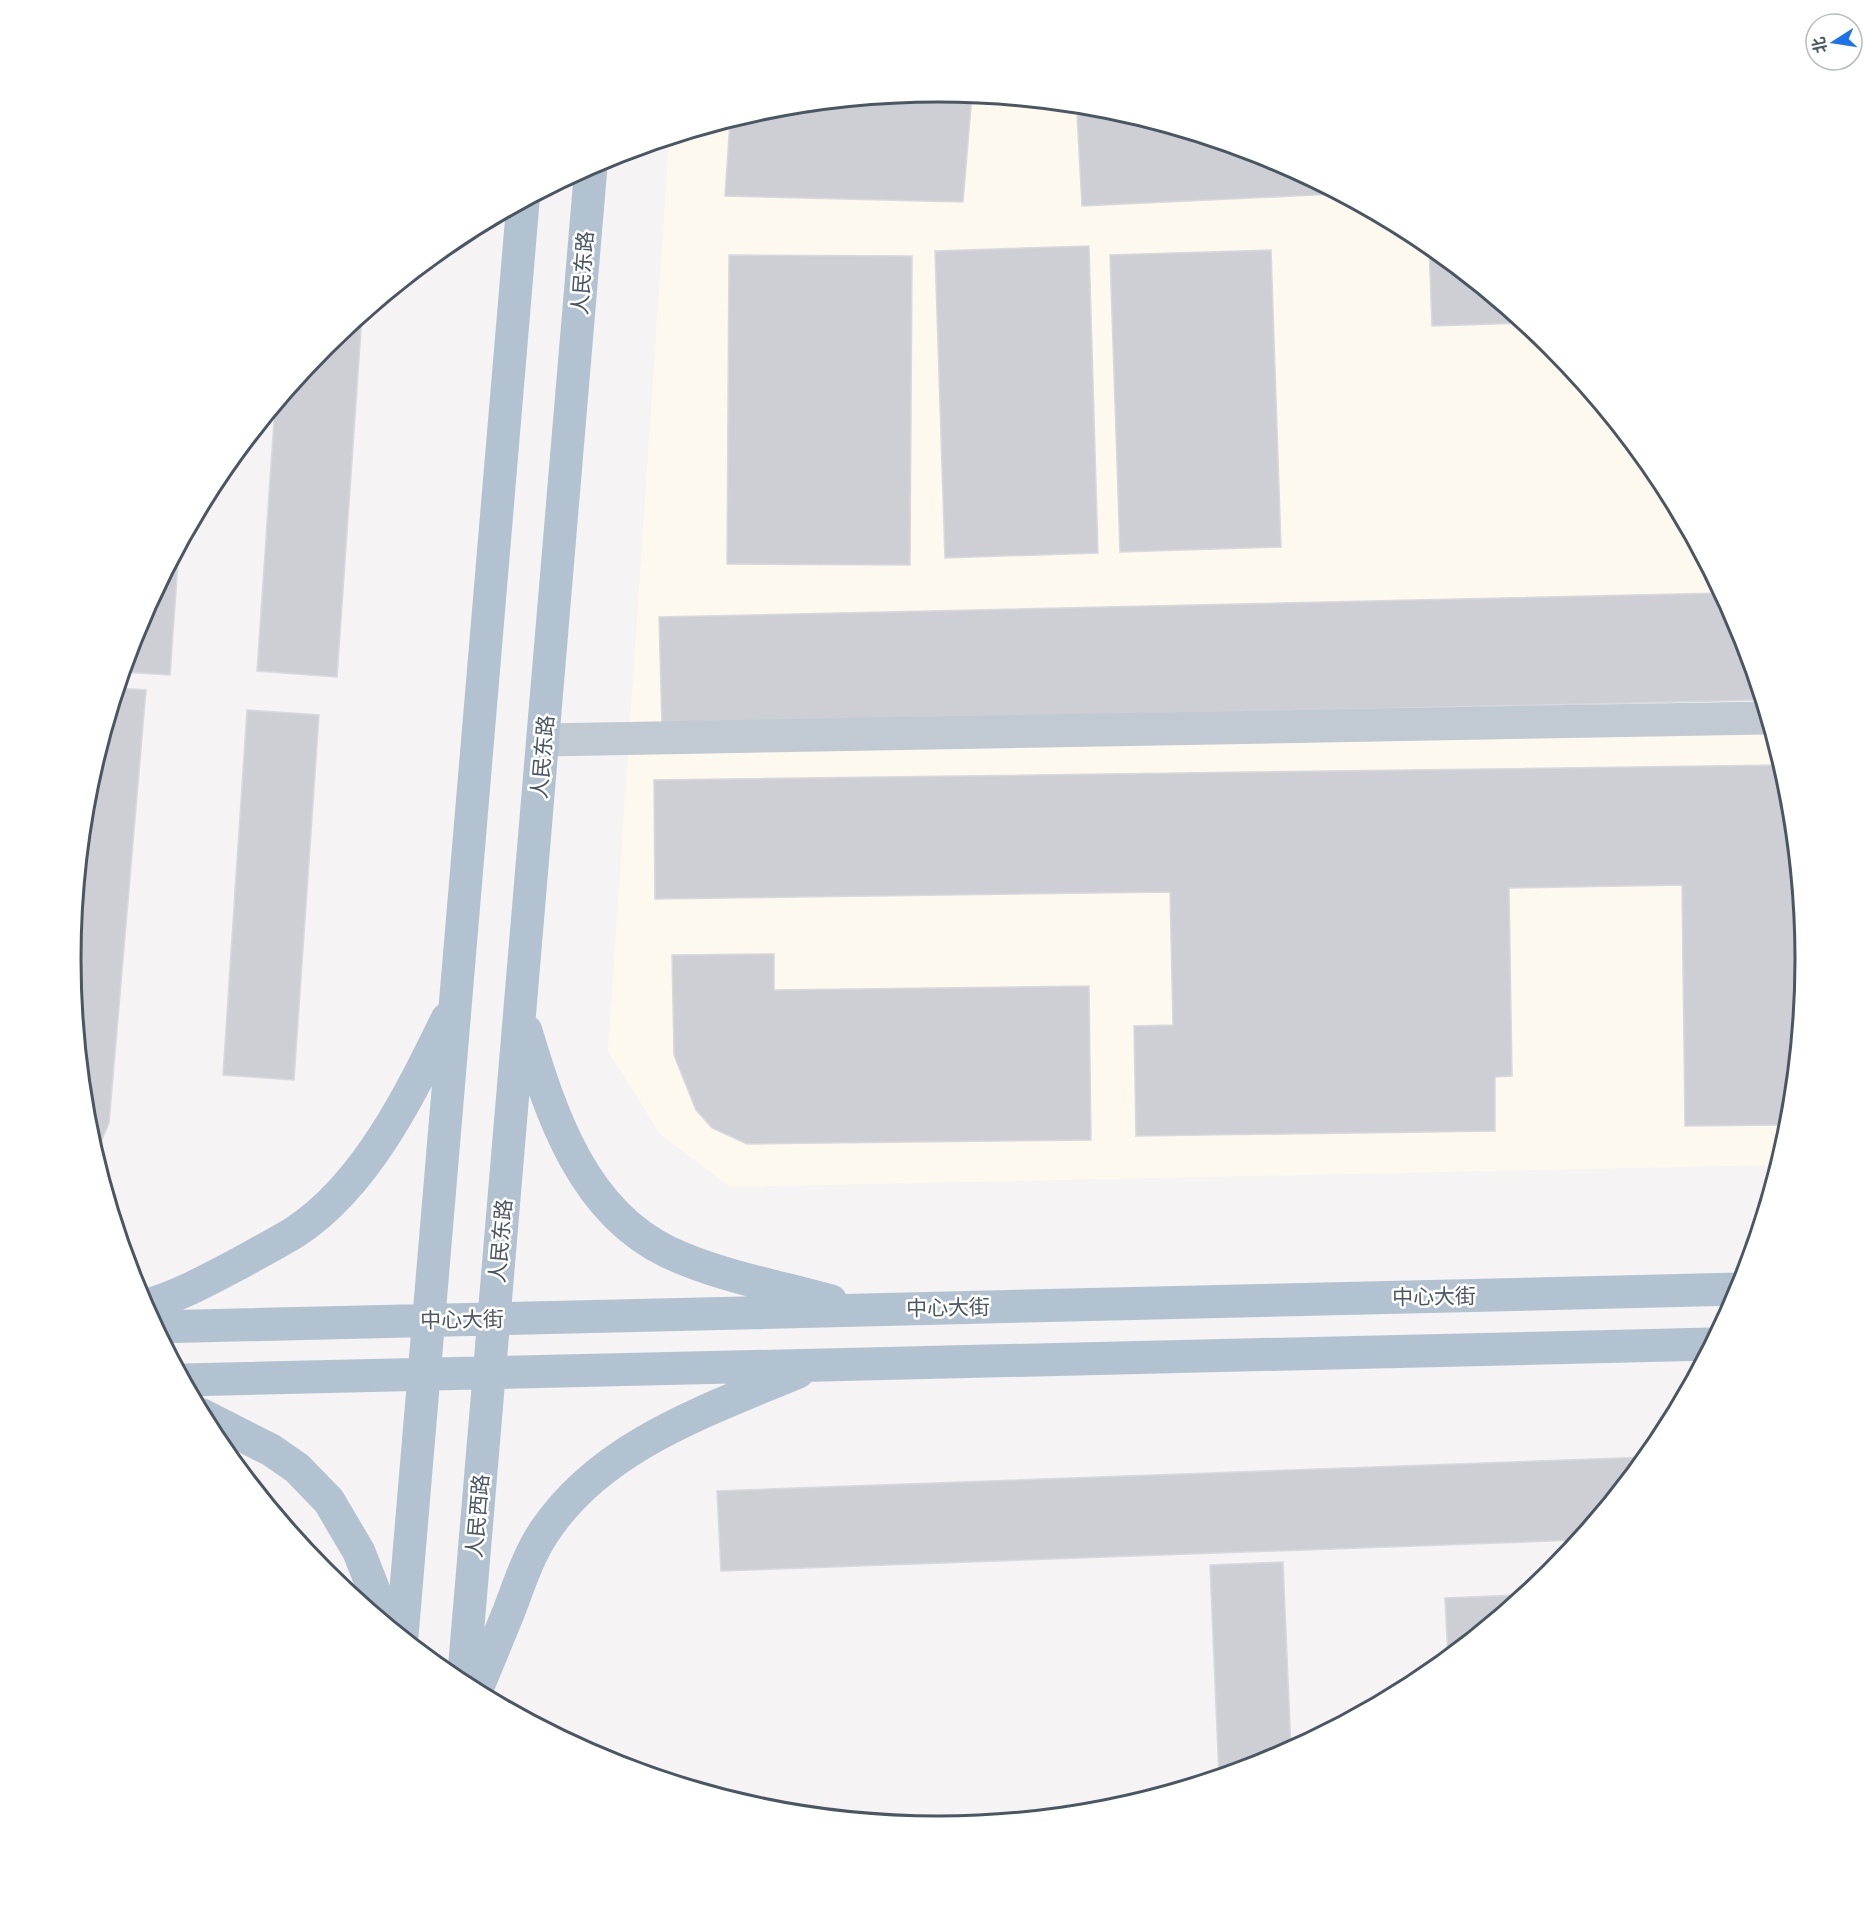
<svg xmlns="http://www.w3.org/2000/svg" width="1876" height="1919" viewBox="0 0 1876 1919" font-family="Jost,'Noto Sans SC',sans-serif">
<rect width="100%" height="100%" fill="#f5f3f3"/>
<path fill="#fdf9ef" d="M938,92l170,17 162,49 150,80 132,108 107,132 81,150 49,163 16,169 -16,169 -11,36 -1048,22 -70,-53 -52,-83 61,-912 100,-30z"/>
<path fill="#cdcfd5" stroke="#d7d9de" stroke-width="1.5" d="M938,92l34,3 -9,107 -238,-6 5,-75 39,-12z
M1119,112l151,46 67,36 -255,12 -5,-92z
M1089,246l9,307 -153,5 -10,-307z
M1429,246l94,77 -91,3z
M1271,250l10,297 -161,5 -10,-297z
M729,255l183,1 -2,309 -183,-1z
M362,315l-25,362 -80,-6 18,-264 50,-61z
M179,548l-9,127 -47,-3 14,-45z
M1721,593l19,35 21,72 -1099,25 -3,-108z
M118,688l28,2 -37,433 -14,33 -8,-28 -16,-169 16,-169z
M247,710l72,5 -25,365 -71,-5z
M1781,765l8,26 16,169 -16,165 -104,1 -3,-241 -173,3 3,188 -17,1v54l-359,5 -2,-110 39,-1 -3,-133 -515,7 -1,-119z
M774,954v36l315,-4 2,154 -344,4 -35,-16 -16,-18 -22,-55 -2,-100z
M1647,1457l-69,83 -857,31 -4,-80z
M1283,1562l8,188 -21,11 -51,15 -9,-211z
M1518,1595v5l-70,58 -3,-60z"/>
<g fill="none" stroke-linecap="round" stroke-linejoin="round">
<path stroke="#c1cad2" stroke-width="33" d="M544,740l1223,-22"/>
<path stroke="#b3c2d1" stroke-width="33" d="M526,1031c25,84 57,180 142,221 51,24 109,34 163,49
M144,1306c33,-9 66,-27 96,-43 18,-10 37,-20 55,-31 71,-46 116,-139 152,-213
M155,1327l1585,-38
M184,1380l1528,-36
M202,1415l69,35 26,18 32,33 30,51 28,72
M402,1636l121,-1434
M463,1685l128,-1519
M476,1691c11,-26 22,-53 33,-80 10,-26 19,-55 35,-79 58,-87 162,-121 254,-160"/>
</g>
<g text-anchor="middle" stroke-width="5" stroke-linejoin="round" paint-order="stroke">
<g font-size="21" fill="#4a5661" stroke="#fff">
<text transform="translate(583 273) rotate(-86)" y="7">人民东路</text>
<text transform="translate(543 757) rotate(-85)" y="7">人民东路</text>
<text transform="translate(501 1241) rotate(-85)" y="7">人民东路</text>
<text transform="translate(1434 1297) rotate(-1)" y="7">中心大街</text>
<text transform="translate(948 1308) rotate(-1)" y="7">中心大街</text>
<text transform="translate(462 1320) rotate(-1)" y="7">中心大街</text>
<text transform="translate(478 1516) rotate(-85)" y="7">人民西路</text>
</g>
</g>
<path d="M0 0H1876V1919H0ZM81 959a857 857 0 1 1 1714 0a857 857 0 1 1-1714 0Z" fill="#fff" fill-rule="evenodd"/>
<path fill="none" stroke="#4a5661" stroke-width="3" d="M81 959a857 857 0 1 1 1714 0a857 857 0 1 1-1714 0Z"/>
<g transform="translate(1834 42) rotate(258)"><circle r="28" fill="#ffffff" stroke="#b7bbc0" stroke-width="1.5"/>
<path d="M0-4.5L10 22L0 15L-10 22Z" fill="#1a73e8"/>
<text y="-9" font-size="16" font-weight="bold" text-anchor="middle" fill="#4a5661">北</text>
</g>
</svg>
